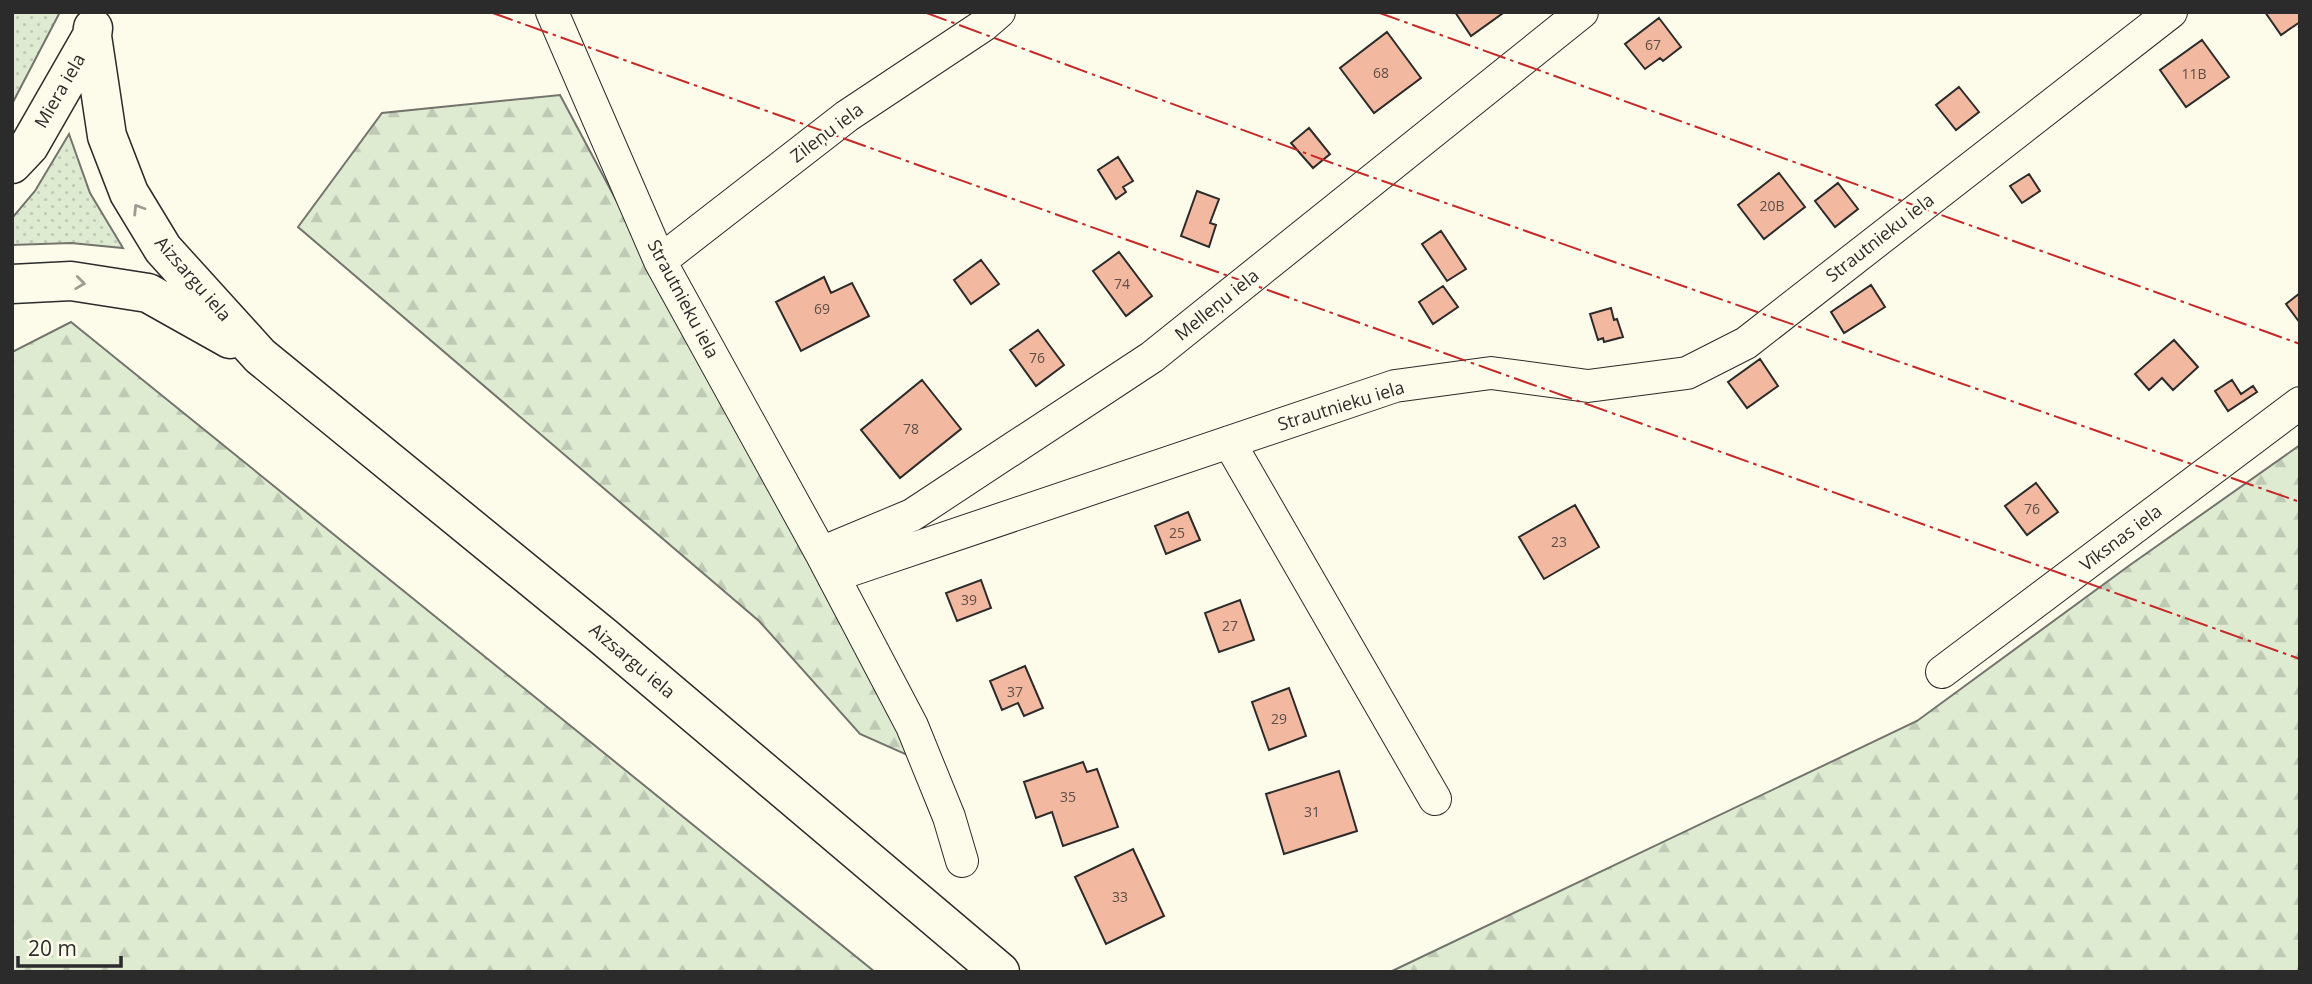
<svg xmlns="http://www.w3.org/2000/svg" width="2312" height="984" viewBox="0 0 2312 984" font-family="'Open Sans',sans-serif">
<defs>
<pattern id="grass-dots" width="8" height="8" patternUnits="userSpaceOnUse" patternTransform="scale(1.75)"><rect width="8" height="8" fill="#deebd1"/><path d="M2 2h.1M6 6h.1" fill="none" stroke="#bfcab4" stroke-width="1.8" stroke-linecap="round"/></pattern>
<pattern id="forest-firs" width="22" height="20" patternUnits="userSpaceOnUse" patternTransform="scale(1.75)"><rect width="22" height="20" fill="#deebd1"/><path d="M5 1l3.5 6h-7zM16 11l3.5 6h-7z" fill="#bfcab4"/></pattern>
</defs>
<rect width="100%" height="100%" fill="#fdfbea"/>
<path fill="url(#grass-dots)" stroke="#74746e" stroke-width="2" d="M12,12h48l-48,92z
M69,134l21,59 33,55 -52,-5 -59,2v-27l23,-27z"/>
<path fill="url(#forest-firs)" stroke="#74746e" stroke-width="2" d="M560,95l354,663 -54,-24 -101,-113 -461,-394 84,-114z
M71,322l804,650h-863v-620z
M2300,445v527h-910l527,-251 213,-156z"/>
<path fill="#f2b8a0" stroke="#2b2b2b" stroke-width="2" d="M1455,12h47l1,1 -32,23z
M2265,12h35v10l-19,13z
M1659,18l22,29 -18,14 -3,-3 -15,11 -20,-25z
M1387,32l34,46 -47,35 -34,-45z
M2202,40l27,37 -43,30 -26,-37z
M1959,87l20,25 -23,18 -20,-25z
M1309,128l21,26 -17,14 -22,-25z
M1118,157l15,24 -10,6 3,5 -10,7 -18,-29z
M1779,173l26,34 -41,32 -26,-34z
M2029,174l11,17 -18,12 -12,-17z
M1838,183l20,26 -23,18 -20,-26z
M1197,191l22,8 -9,24 6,2 -7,22 -28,-11z
M1441,231l25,38 -19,12 -25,-37z
M1119,252l33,44 -26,20 -33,-45z
M981,260l18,24 -28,20 -17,-24z
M824,277l7,16 21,-10 17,33 -68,35 -25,-49z
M1871,285l14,22 -41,26 -13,-21z
M1443,286l15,21 -25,17 -14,-22z
M2300,293v30l-14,-19z
M1611,308l3,12 3,-1 6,18 -19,5 -1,-4 -5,2 -8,-26z
M1038,330l26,35 -28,21 -26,-36z
M2174,340l24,27 -25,23 -11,-12 -13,12 -14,-16z
M1760,359l18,27 -31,22 -19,-26z
M922,380l39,49 -61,49 -39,-48z
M2232,380l9,14 12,-8 4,6 -29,19 -13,-20z
M2036,483l22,29 -31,23 -22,-29z
M1575,505l24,42 -55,32 -25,-42z
M1188,512l12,28 -34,14 -11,-28z
M981,580l10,28 -34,13 -11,-28z
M1240,600l14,40 -35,12 -14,-39z
M1025,666l18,42 -19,8 -6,-13 -16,7 -12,-29z
M1289,688l17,48 -37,14 -17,-48z
M1083,762l4,10 10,-3 21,58 -55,19 -11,-34 -16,6 -12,-36z
M1339,771l18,60 -73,23 -18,-60z
M1133,849l31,67 -58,28 -31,-67z"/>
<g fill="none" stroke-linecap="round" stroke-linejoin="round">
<defs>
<path id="street" d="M552,12l108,249 161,292 91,173 37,91 13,44
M660,261l187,-145 137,-91 15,-13
M1229,442l206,357
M821,553l91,-38 240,-158 430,-345
M833,576l562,-190 96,-13 97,13 99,-13 59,-30 425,-331
M1942,672l358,-269"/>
<path id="highway" d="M92,36l15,100 22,57 34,56 97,107 344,281 396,335
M12,164l17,-18 63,-110 1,-8
M12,284l59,-3 77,12 82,46"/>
</defs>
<use href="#street" stroke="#2b2b2b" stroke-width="34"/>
<use href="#highway" stroke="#2b2b2b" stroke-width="41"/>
<use href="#street" stroke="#fdfbea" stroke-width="32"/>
<use href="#highway" stroke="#fdfbea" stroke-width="38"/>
<path stroke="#c62828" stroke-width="2" stroke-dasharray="24 5 3.5 5" stroke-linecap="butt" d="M490,12l1810,647
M924,12l419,155 957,335
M1377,12l923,332"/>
</g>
<defs><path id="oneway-chevron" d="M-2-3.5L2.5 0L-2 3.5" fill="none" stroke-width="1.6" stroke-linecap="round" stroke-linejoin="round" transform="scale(1.75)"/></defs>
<g stroke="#9e9d94">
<use href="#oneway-chevron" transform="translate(138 209) rotate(-122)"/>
<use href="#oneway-chevron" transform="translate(80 283) rotate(7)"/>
</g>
<g text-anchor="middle" stroke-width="5" stroke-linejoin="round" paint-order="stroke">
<g font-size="14" fill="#5d4e48">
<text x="1653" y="50">67</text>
<text x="1381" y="78">68</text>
<text x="2194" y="79">11B</text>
<text x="1772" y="211">20B</text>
<text x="1122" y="289">74</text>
<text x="822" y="314">69</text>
<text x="1037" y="363">76</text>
<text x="911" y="434">78</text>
<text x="2032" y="514">76</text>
<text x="1177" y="538">25</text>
<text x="1559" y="547">23</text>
<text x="969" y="605">39</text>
<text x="1230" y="631">27</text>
<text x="1015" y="697">37</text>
<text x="1279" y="724">29</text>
<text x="1068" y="802">35</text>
<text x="1312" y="817">31</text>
<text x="1120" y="902">33</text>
</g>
<g font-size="18" fill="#2b2b2b" stroke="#fdfbea">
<text transform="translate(60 91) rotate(-60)" y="6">Miera iela</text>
<text transform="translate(827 133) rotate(-37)" y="6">Zileņu iela</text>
<text transform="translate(1880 238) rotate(-38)" y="6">Strautnieku iela</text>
<text transform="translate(193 279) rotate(49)" y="6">Aizsargu iela</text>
<text transform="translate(683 299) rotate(62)" y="6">Strautnieku iela</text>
<text transform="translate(1217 305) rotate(-39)" y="6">Melleņu iela</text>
<text transform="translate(1341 406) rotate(-17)" y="6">Strautnieku iela</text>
<text transform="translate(2121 538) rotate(-37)" y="6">Vīksnas iela</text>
<text transform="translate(632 661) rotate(40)" y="6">Aizsargu iela</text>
</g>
</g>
<rect width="2312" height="984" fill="none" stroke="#2b2b2b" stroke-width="28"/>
<path d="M18 956v10h103v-10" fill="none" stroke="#2b2b2b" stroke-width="3.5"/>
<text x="28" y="956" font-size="21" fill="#2b2b2b" stroke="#fdfbea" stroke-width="5" paint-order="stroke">20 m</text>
</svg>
